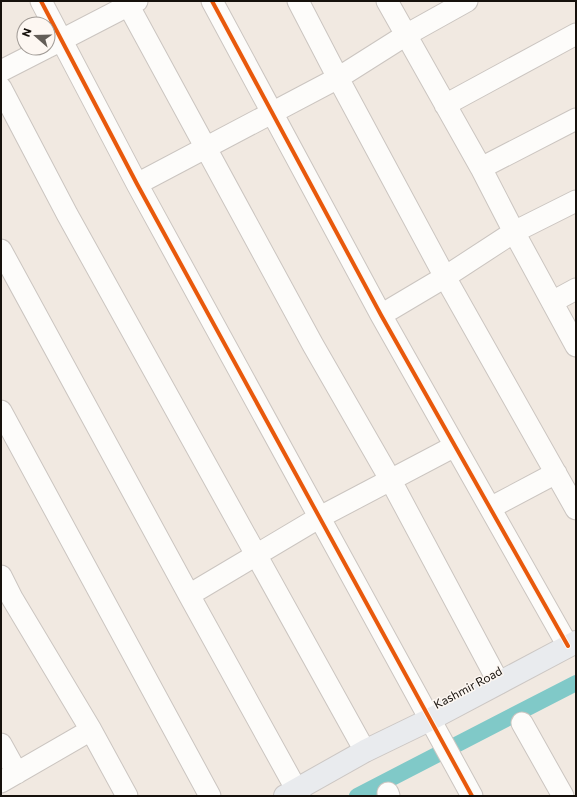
<svg xmlns="http://www.w3.org/2000/svg" width="577" height="797" viewBox="0 0 577 797" font-family="Commissioner,sans-serif">
<rect width="100%" height="100%" fill="#f1e9e1"/>
<g fill="none" stroke-linecap="round" stroke-linejoin="round">
<path stroke="#80c9c8" stroke-width="16" d="M357,796l219,-113"/>
<defs>
<path id="minor" d="M41,1l96,183 335,612
M126,1l187,344 77,134 109,204
M212,1l169,314 187,331
M298,1l40,77 107,199 131,232
M387,1l94,167 33,64 62,114
M48,47l89,-46
M1,71l45,-23
M1,88l66,126 298,537
M445,105l131,-71
M481,168l95,-49
M137,184l201,-106 68,-43 61,-34
M1,250l188,345 111,201
M552,302l24,-13
M381,315l64,-38 69,-45 62,-31
M1,411l209,385
M490,508l66,-35
M1,576l11,22 79,132 36,66
M189,595l131,-78 135,-71
M522,723l41,73
M1,744l16,29
M1,782l90,-52
M388,793l1,3"/>
<path id="major" d="M285,796l80,-45 66,-32 145,-77"/>
</defs>
<use href="#minor" stroke="#cbc5c0" stroke-width="23"/>
<use href="#major" stroke="#ccc7c4" stroke-width="24"/>
<use href="#minor" stroke="#fdfcfa" stroke-width="21"/>
<use href="#major" stroke="#e9ebee" stroke-width="22"/>
<defs>
<path id="cycleway" d="M41,1l96,183 335,612
M212,1l169,314 187,331"/>
</defs>
<use href="#cycleway" stroke="#fdf7f2" stroke-width="6"/>
<use href="#cycleway" stroke="#e8590c" stroke-width="4"/>
</g>
<g text-anchor="middle" stroke-width="3" stroke-linejoin="round" paint-order="stroke">
<g font-size="12" fill="#16110c" stroke="#fdf7f2">
<text transform="translate(468 688) rotate(-28)" y="4">Kashmir Road</text>
</g>
</g>
<rect width="577" height="797" fill="none" stroke="#16110c" stroke-width="4"/>
<g transform="translate(36 36) rotate(290)"><circle r="19" fill="#fdf7f2" stroke="#a19b96"/>
<path d="M0-3L7 15L0 10L-7 15Z" fill="#635d57"/>
<text y="-6" font-size="11" font-weight="bold" text-anchor="middle" fill="#16110c">N</text>
</g>
</svg>
